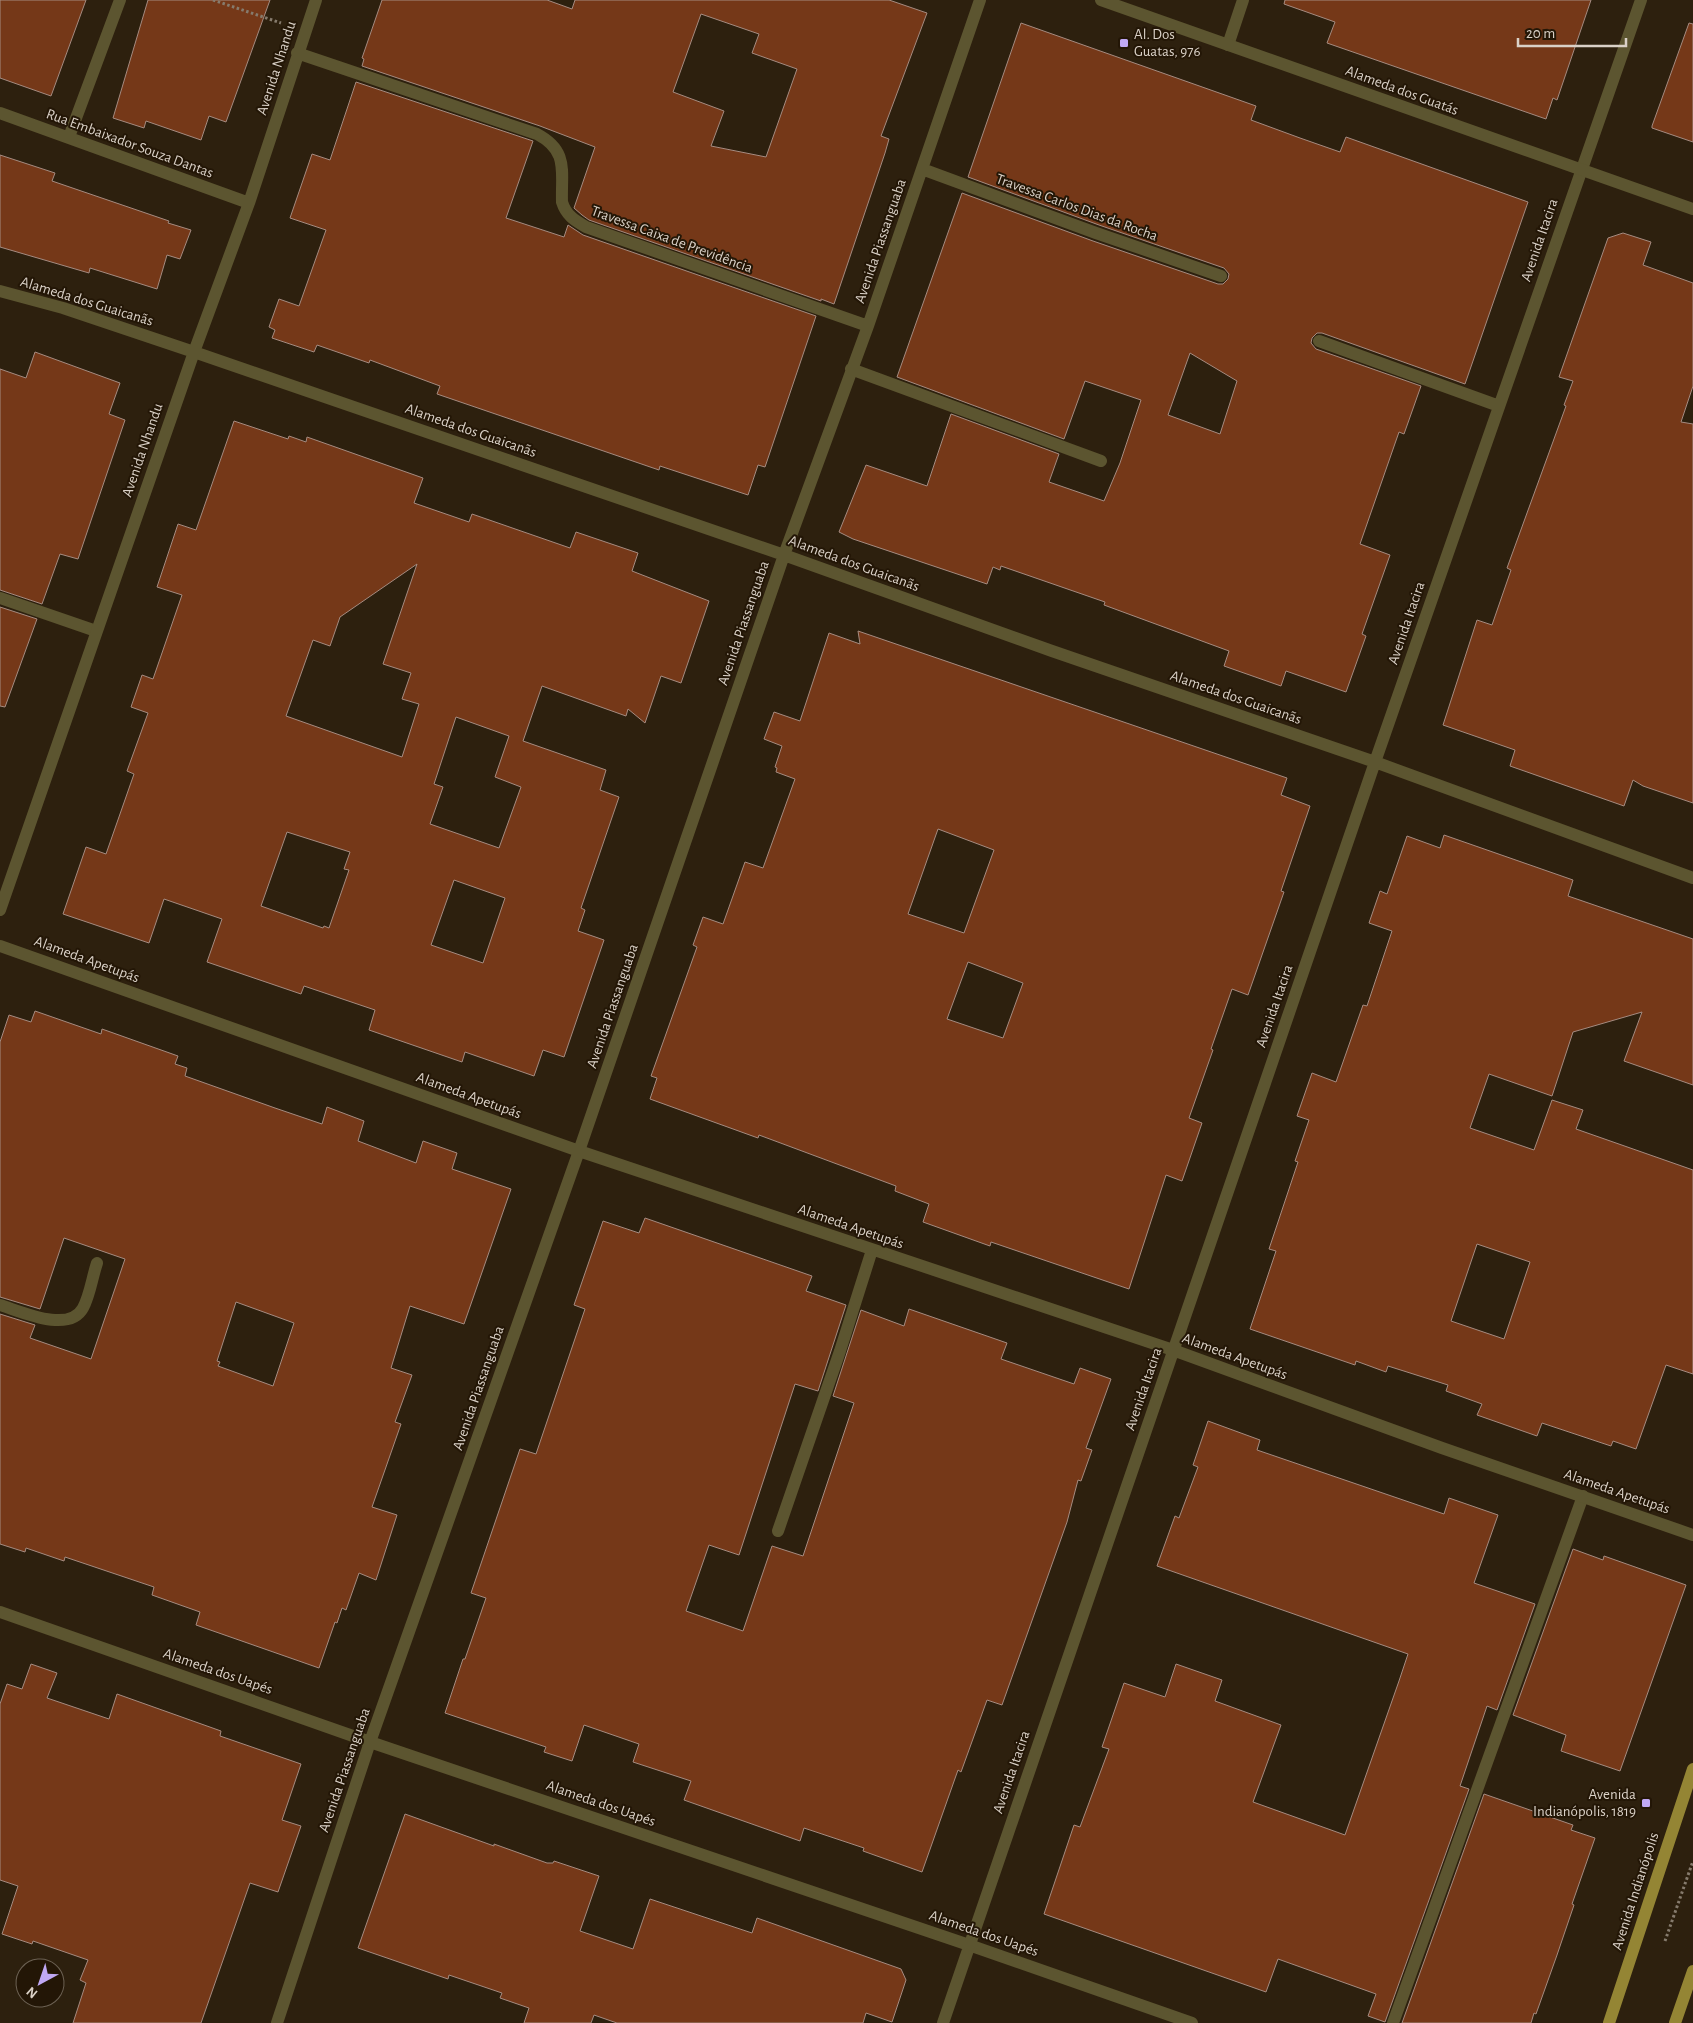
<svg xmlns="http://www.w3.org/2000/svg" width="1693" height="2023" viewBox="0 0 1693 2023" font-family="'Alegreya Sans',sans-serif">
<rect width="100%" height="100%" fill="#2d200e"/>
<path fill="#753818" stroke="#a58b80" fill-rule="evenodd" d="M0,0h86l-35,96 -51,-18z
M148,0h122l-44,122 -17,-6 -8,24 -55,-19 -2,7 -31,-10z
M382,0h165l25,9 3,-9h314l38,13 -46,123 8,3 -4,14 -51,151 -13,-5v2l-232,-81 -7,-5 -8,-7 21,-61 -55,-21 -178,-60 2,-7 -2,-1zM701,14l58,20 -7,19 45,16 -31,88 -55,-11 13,-35 -51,-19z
M1285,0h306l-34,100 -4,-2 -7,21 -219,-76 8,-21 -51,-18z
M1021,23l235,83 -5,14 49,18 40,14 6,-15 182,65 -63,182 -143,-51h-5l-5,5 -1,5 5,6 105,37 -17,48 -5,-2 -39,112 30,11 -28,79 4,2 -20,56 -60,-21 -5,15 -57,-20 5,-15 -125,-46 1,-3 -104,-36 -1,4 -7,-3 -6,17 -134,-45 -14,-7 27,-67 61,21 24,-72 108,40 -10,28 55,19 16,-38 21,-63 -56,-19 -21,58 -167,-62 65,-184 131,48 125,43h5l5,-5 1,-5 -5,-6 -125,-43 -131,-48zM1190,353l47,28 -17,53 -52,-19z
M1689,23l4,1v118l-41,-14v-2z
M356,82l177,59 -27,77 58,19 4,-12 15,10 233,81 -51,151 -7,-2 -10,30 -88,-29 -1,4 -222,-76 3,-8 -70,-26 -1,3 -52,-18 -3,7 -42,-14 3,-8 -6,-3 10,-28 20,7 27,-76 -36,-12 22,-64 18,6z
M0,155l55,18 -3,8 117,40 -1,2 23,7 -11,29 -13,-4 -10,34 -67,-21 -1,5 -89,-26z
M1623,233l28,9 -8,23 50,18v103l-12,36 12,2v379l-50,-17 -10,-6 -9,26 -114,-40 5,-16 -72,-25 34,-105 15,5 19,-55 -4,-2 59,-162 -2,-1 9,-24 -14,-4 49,-139z
M35,352l85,31 -11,31 16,6 -47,139 -18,-5 -18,50 -42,-14v-221l26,9z
M234,421l54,18 1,-3 17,6 1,-5 116,41 -9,25 55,19 3,-8 98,34 6,-16 62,21 -6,18 77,30 -28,82 -20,-7 -16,47 -17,-14 -2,7 -84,-30 -19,55 83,29 -6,20 19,7 -38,111 4,2 -7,21 26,9 -40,117 -21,-7 -9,26 -69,-24 -3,10 -93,-32 6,-20 -71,-24 -3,8 -94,-32 15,-43 -58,-20 -15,44 -86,-29 23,-67 20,7 28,-80 -7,-3 21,-58 -17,-6 11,-32 11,4 29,-84 -25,-8 21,-63 18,6zM417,564l-34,100 28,9 -9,26 17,5 -17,53 -116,-41 27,-76 17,6 10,-29zM456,717l53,19 -14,41 26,10 -22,61 -69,-24 13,-37 -9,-3zM287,832l63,20 -6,17 5,1 -20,58 -5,-2 -1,2 -62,-22zM454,880l51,18 -22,65 -52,-18z
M0,607l37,12 -32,88 -5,-1z
M858,631l429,147 -6,17 29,11 -29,85 3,1 -36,103 -16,-6 -21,60 2,1 -24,68 13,5 -20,58 -16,-6 -37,114 -138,-47 -1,4 -67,-24 6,-18 -34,-13 1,-5 -137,-51 -1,3 -108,-39 7,-21 -6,-2 46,-129 -4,-2 10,-28 20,7 22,-62 18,6 32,-89 -19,-7 1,-4 -2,-1 7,-21 -18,-7 10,-27 26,9 29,-88 31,11zM938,829l56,21 -30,83 -56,-19zM968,962l55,21 -20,55 -56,-19z
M1444,835l129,45 -5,16 125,43v146l-69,-24 18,-49 -69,20 -21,64 -63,-22 -19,54 64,22 18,-50 31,10 -7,19 117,41v204l-27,-9 -30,84 -23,-8 -2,5 -69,-23 -5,13 -60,-21 5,-11 -36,-13 2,-6 -60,-19 -2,6 -30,-11 -1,4 -105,-36 26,-78 -7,-2 29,-87 -3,-1 14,-41 -12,-4 15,-43 24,9 27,-77 4,1 25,-75 -23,-8 11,-32 7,3 20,-58 33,12zM1477,1244l53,18 -26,77 -53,-18z
M35,1011l66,23 1,-5 76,27 -3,8 12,4 -2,8 90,32 47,16 5,-17 37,14 -6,20 58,22 7,-22 34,12 -5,16 59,20 -47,135 -54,-18 -19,62 21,7 -17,47 6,2 -29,83 25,8 -21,65 -17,-7 -13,37 -4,-2 -5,15 -2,-1 -16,46 -123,-43 4,-13 -48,-17 2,-8 -89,-30 -1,4 -38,-13 -1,4 -25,-8v-230l35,11 -5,13 61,21 34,-100 -61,-21 -24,71 -40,-12v-255l9,-27 22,7zM236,1302l58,21 -21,63 -55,-20 2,-4 -3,-1z
M645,1218l167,58 -6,15 40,14 -28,86 -23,-7 -56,171 -30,-10 -23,66 57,20 29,-85 31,10 51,-153 -21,-7 28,-86 43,16 5,-17 98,34 -6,16 73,25 6,-16 31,11 -25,69 6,2 -11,31 -3,-1 -11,42 -65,183 -15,-5 -26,72 -3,-2 -36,102 -59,-21 1,-3 -60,-20 -4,13 -116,-41 7,-19 -58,-19 6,-18 -55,-19 -12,36 -28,-9 2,-5 -101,-34 18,-54h2l21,-61 -15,-5 49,-144 16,5 49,-145 -11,-4 29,-84 36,12z
M1208,1421l52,19 -3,10 187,64 5,-16 49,17 -24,68 61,21 -38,106 -10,-4 -27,80 9,3 -84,233 -17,-6 8,-22 -98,-35 -12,33 -222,-78 30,-89 6,2 29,-78 -7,-2 22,-64 41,14 11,-33 46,16 -7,21 66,24 -28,77 92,33 54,-154 9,-27 -251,-88 18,-50 4,2 19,-51 -5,-2z
M1573,1549l30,11 1,-4 82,29 -66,186 -59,-20 5,-16 -53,-20z
M31,1664l26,9 -10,25 62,21 8,-25 104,37 -1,5 81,28 -19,56 19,6 -23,66 -28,-9 -49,140h-128l13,-40 -6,-3 8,-20 -55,-19 -1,3 -30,-10 16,-48 -18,-6v-176l7,-20 15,5z
M1484,1794l89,31 -2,5 24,8 -23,66 2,1 -17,50 -21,59 -2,-1 -3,10h-129z
M405,1814l89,32v-2l53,19h6l1,-2 45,15 -19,55 53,18 17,-50 102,34 5,-15 144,51 5,11 -14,42 -26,-9 -3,10h-246l-23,-8 -3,8h-67l5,-15 -29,-10 2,-5 -53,-18 -1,4 -90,-31z"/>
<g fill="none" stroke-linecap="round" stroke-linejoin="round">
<path stroke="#867b6d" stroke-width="3" stroke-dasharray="2.5 2.5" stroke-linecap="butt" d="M213,0l68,23
M1665,1941l28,-80"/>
<path stroke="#5c5530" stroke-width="12" d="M0,598l96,33
M1393,2023l190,-527"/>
<path stroke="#5c5530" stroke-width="12" d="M1228,45l15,-45
M297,53l240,81c32,17 24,37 25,68 4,13 12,18 24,25l282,99
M0,113l249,90
M69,137l51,-137
M922,169l174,64 125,43
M0,291l63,17 131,44 590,203 268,96 323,111 318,116
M1319,341l180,65
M851,369l250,92
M0,910l194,-558 55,-149 67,-203
M0,946l579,205 594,199 269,98 251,87
M0,1305c20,6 69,29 83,3 7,-13 9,-30 14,-45
M778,1531l62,-180 32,-101
M0,1612l370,130 599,203 223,78
M277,2023l93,-281 209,-591 205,-596 84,-229 112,-326
M943,2023l432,-1261 266,-762"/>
<path stroke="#5c5530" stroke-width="12" d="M1101,0l592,209"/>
<path stroke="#948534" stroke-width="12" d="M1609,2023l84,-254
M1675,2023l18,-52"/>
</g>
<g fill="#c0a8f4" stroke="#231606" stroke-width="2">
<rect x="1119" y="38" width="10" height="10" rx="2.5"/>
<rect x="1641" y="1798" width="10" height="10" rx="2.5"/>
</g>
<g text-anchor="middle" stroke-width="4" stroke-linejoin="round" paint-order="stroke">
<g font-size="15" fill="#dad1c7" stroke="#231606" text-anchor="start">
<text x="1134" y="39">Al. Dos<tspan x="1134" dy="17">Guatas, 976</tspan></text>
<text x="1636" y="1799" text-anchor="end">Avenida<tspan x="1636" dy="17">Indianópolis, 1819</tspan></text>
</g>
<g font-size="15" fill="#dad1c7" stroke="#231606">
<text transform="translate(276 68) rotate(-72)" y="5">Avenida Nhandu</text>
<text transform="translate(1402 90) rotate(20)" y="5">Alameda dos Guatás</text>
<text transform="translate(130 143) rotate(20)" y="5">Rua Embaixador Souza Dantas</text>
<text transform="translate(1077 207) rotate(20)" y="5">Travessa Carlos Dias da Rocha</text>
<text transform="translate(672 239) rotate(20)" y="5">Travessa Caixa de Previdência</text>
<text transform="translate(1539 240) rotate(-71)" y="5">Avenida Itacira</text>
<text transform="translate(880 241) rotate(-71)" y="5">Avenida Piassanguaba</text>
<text transform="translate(87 301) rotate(17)" y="5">Alameda dos Guaicanãs</text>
<text transform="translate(471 430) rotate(19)" y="5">Alameda dos Guaicanãs</text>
<text transform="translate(142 450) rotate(-71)" y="5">Avenida Nhandu</text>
<text transform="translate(854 563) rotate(20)" y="5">Alameda dos Guaicanãs</text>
<text transform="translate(743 623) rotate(-71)" y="5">Avenida Piassanguaba</text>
<text transform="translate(1406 623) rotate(-71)" y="5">Avenida Itacira</text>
<text transform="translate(1236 697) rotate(19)" y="5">Alameda dos Guaicanãs</text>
<text transform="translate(87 959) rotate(20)" y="5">Alameda Apetupás</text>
<text transform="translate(612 1006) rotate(-71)" y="5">Avenida Piassanguaba</text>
<text transform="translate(1274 1006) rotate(-71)" y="5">Avenida Itacira</text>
<text transform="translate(469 1095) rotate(20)" y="5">Alameda Apetupás</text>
<text transform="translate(851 1226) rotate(19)" y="5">Alameda Apetupás</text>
<text transform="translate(1235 1356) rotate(20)" y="5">Alameda Apetupás</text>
<text transform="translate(478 1388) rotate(-71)" y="5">Avenida Piassanguaba</text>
<text transform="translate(1143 1389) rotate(-71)" y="5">Avenida Itacira</text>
<text transform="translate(1617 1491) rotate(19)" y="5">Alameda Apetupás</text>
<text transform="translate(218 1671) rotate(19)" y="5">Alameda dos Uapés</text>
<text transform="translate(344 1770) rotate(-71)" y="5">Avenida Piassanguaba</text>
<text transform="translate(1011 1772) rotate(-71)" y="5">Avenida Itacira</text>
<text transform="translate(601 1803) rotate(19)" y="5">Alameda dos Uapés</text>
<text transform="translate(1635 1891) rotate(-72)" y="5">Avenida Indianópolis</text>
<text transform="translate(984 1933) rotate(19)" y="5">Alameda dos Uapés</text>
</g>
</g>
<g transform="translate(40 1983) rotate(220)"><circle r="24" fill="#231606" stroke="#6c6153"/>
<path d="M0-4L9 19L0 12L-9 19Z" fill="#c0a8f4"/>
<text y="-8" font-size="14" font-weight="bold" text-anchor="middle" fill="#dad1c7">N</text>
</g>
<path d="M1518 38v8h108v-8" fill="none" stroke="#dad1c7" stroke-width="2.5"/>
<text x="1526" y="38" font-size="15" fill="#dad1c7" stroke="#231606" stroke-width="4" paint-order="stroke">20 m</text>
</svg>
